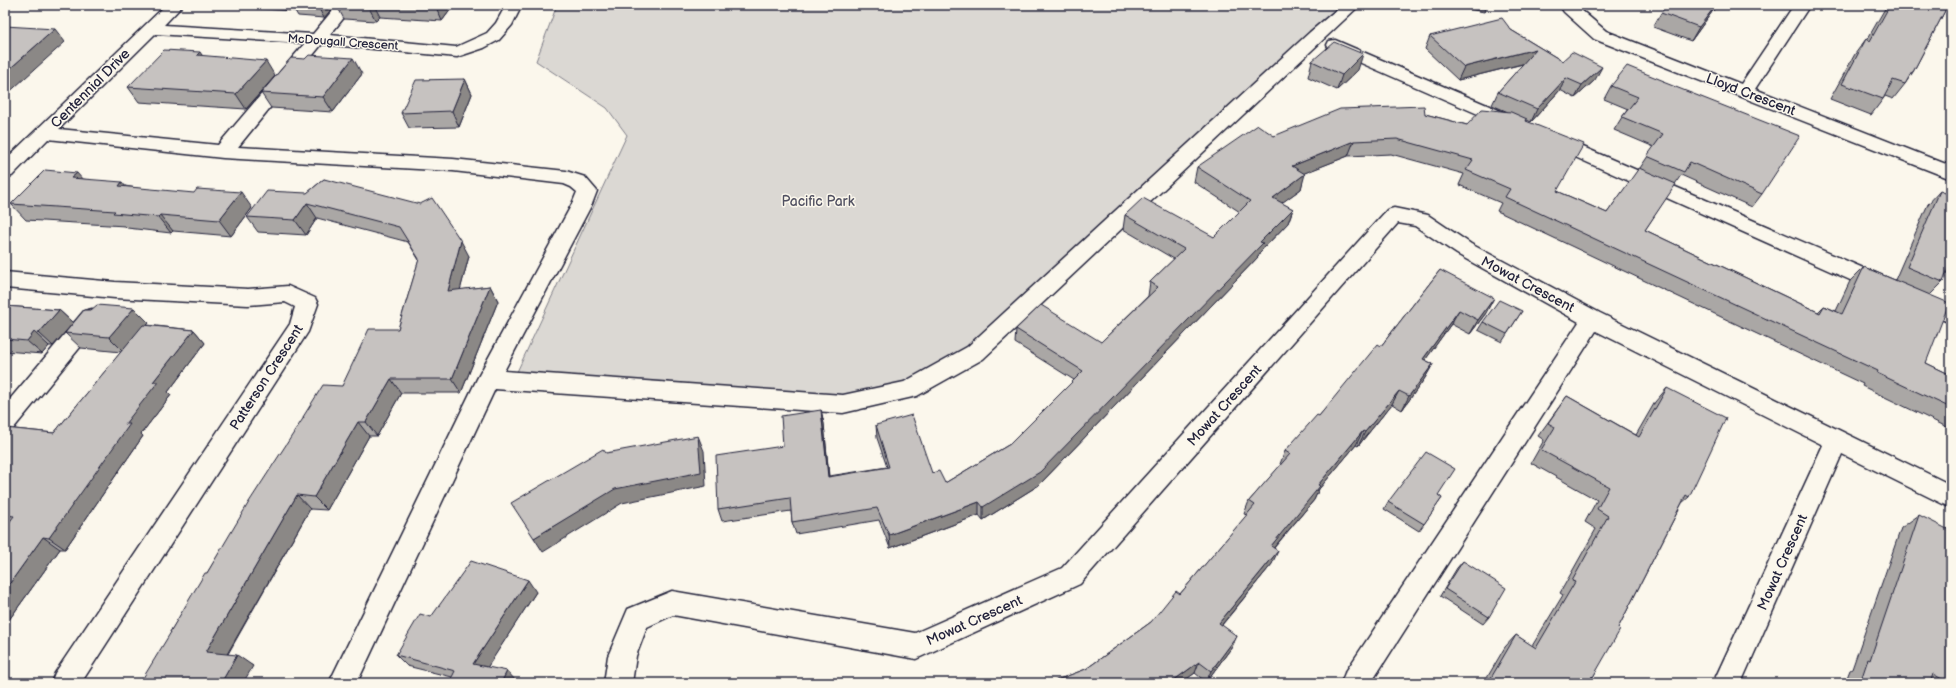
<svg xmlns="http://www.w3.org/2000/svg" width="1956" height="688" viewBox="0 0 1956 688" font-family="'Balsamiq Sans',sans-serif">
<rect width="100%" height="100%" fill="#fbf7ec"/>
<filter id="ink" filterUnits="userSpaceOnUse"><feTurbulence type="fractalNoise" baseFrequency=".025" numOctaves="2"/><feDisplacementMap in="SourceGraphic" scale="8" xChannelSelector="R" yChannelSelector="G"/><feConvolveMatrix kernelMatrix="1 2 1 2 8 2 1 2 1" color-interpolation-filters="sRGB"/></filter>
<g filter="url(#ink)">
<path fill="#dbd8d3" stroke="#7e7d87" d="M557,5h803l-409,364 -82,28 -353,-23 111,-239 -20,-27 -71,-47z"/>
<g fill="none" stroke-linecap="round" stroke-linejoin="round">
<defs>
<path id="minor" d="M166,5h17l-19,20 149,9 24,-29h17l-24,30 126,12 31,-14 9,-10 10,-18h16l-10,20 -13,15 -15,8 -27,9 -135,-13 -84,103 215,12 113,12 19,6 12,14 -5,13 -88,167 339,24 61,-13 63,-35 343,-315 32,-27h18l-377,354 -66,37 -74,17 -348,-24 -138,294h-28l148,-304 95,-175 5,-12 -6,-5 -7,-3 -111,-13 -230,-13 -175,-19 -36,37 -7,1v-17zM155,34l150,9 -87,102 -159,-16z
M1565,5h17l-2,4 26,22 135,53 53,-79h16l-55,84 196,77v13l-357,-140 -30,-27 -2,-3z
M1335,40l180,77 3,4 -3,4 -6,2 -6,-2 -174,-76 -2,-4 2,-4z
M1553,134l338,146 4,6 -4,6 -7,2 -7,-2 -331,-148 -2,-4 2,-4z
M1394,208l34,7 43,29 129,69 351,172v23l-109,-54 -101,229h-28l110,-238 -227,-114 -225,352h-30l4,-10 234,-351 -122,-68 -42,-28 -17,-3 -318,361 -164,75 -243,-44 -26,12 -11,29 -4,27h-28l4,-27 20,-47 44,-18 243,42 147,-65 325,-358z
M5,272l110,10 133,7 40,-3 27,12 3,6 -10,28 -227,351h-30l4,-10 235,-349 5,-17 -10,-5 -37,3 -133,-7 -110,-10z
M1917,292l34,14v17l-42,-17 -3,-6 3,-6z
M92,309l8,2 3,6 -3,6 -87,106 -8,3v-27l79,-94z"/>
</defs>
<use href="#minor" stroke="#22223b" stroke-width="3"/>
<use href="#minor" fill="#fbf7ec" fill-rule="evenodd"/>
</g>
<path fill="#aaa7a5" stroke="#22223b" d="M245,5h90l-11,13 -26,-2 -3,-5 -49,-3z
M338,5h116l-12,16 -62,-4 -4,4 -32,-2 -7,-13z
M1448,5h40l-4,7z
M1717,5l-26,36 -38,-14 8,-14z
M1887,5h61l-35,67 -8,12 -12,15 -8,-3 -2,3 -12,16 -41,-16 25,-45 11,-15 1,1z
M1511,30l51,31 33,19 -20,18 -15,-8 -29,32 -4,-2 -1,1 31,70 50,22 33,-45 14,-21 -40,-17 8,-13 6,-8 -24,-10 7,-13 52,-4 99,112 -10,13 -71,-32 -36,55 173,82 6,-6 12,5 14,-30 14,-14 31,13 33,-76 12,-13 3,91 -13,13 -4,68 25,12v54l-89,-43 1,-2 -366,-173 4,-8 -42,-18 5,-11 -73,-20 -43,2 -44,17 -3,16 -20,14 12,6 -5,14 -28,29 -2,5 -219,228 -56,35 -4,-5 -89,33 -11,-28 -83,14 -4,-12 -1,-11 -69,10 -4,-12 103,-99 3,14 5,52 58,-9 -10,-29 -1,-13 69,58 65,-39 64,-64 -59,-37 1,-14 85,13 47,-46 2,-14 24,-23 -51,-30 2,-14 89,22 26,-25 -46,-30 3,-15 77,-31 151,-22 42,11 41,-13 -16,-7 6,-13 25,-28 -65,16 -33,-31 5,-13z
M202,56l73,20 -29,33 -107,-7 -11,-15z
M1312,61l46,9 -21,20 -29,-13z
M362,74l-29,38 -62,-4 -10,-15z
M465,79l7,15 -13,33 -50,1 -8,-15z
M83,179l42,7 127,22 -21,28 -58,-5 -2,2 -44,-5 -2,-2 -99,-6 -15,-16z
M324,179l145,77 -9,34 30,-4 8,15 -37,92h-60l-24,43h-8l-42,74 -17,-1 -82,145 25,12 -83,-34 37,-59 97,-154 -1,-2 39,-31 56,-57 21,-69 -11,-18 -91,-24 -11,17 -48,-3 -11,-15 60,-24z
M1440,270l46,43 -16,21 -19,-10 -26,36 8,4 -8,14 -23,32 -10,-6 -34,42 -2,-1 -37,44 -5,11 -40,48 -2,16 -50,61 10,22 -26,35 -11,-9 -14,10h-132l37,-14 65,-47 29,-28 67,-79 -3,-1 5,-13 32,-36 -1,-1 5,-13 34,-35 62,-70z
M5,306l54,4 14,13 -20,23h-4l-7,8 -37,-3z
M1522,311l-20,31 -24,-12 5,-8z
M149,323l-2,2 47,5 11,13 -37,49 3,3 -30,39 2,2 -78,113h-5l-54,75 -1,-1v-95l2,-2 -2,-1v-97l49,5 67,-81 -40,-4 -16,-15z
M1667,388l22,109 -7,6 -64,125 -25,49 -3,3 -1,3h-105l21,-36 11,-12 16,11 31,-51 -3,-2 36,-64 -11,-7 12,-22 -66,-37 13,-23 -6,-4 29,-40 69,39 19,-33z
M1438,495l4,3 -23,33 -35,-22 4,-7z
M1919,515l32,168h-106l5,-13 2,-1 49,-141z
M1463,561l26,56 -6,7 -43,-28 17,-28z
M536,592l-49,75 29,14 -1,2h-66l3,-6 -45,-11 -11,-11 35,-38z"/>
<path fill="#8b8886" stroke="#22223b" d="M317,5h18l-11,13z
M371,5h3l6,12 -4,4 -7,-13z
M438,5h16l-12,16 -6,-14z
M1487,5h1l-4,7z
M1716,5h1l-26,36 8,-14z
M55,29l10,13 -60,54v-23z
M1536,49l-6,13 -72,18 6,-13z
M200,52l10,15 -13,-12z
M1363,54l-5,16 -21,20 5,-15z
M353,58l9,16 -29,38 -10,-15z
M266,61l9,15 -29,33 -10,-15z
M1602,67l-7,13 -20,18 7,-13z
M1566,78l-6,12 -29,32 6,-13z
M465,79l7,15 -13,33 -7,-16z
M1354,141l-6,15 -61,24 5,-14z
M77,173l13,15 -19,-10z
M1305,174l-4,15 -33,24 5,-15z
M122,182l13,16 -16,-12z
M241,192l11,16 -21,28 -12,-16z
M307,203l10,15 -11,17 -11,-15z
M1293,209l-5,14 -28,29 -2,5 -219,228 -56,35v-13l277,-265z
M160,215l13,16 -2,2 -13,-16z
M461,241l8,15 -13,50 -8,-15z
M490,286l8,15 -37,92 -9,-14z
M1494,298l-8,15 -16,21 8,-14z
M134,308l15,15 -25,29 -15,-15z
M59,310l14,13 -20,23 -14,-13z
M1459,310l-8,14 -35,49 7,-14z
M194,330l11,13 -37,49 3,3 -30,39 2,2 -78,113 -16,-11 104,-156z
M34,332l15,14 -7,8 -15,-13z
M1433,364l-8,14 -23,32 7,-14z
M391,379l10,14 -24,43 -11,-14z
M1399,391l-7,13 -34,42 7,-14z
M821,410l3,14 6,66 -2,-13z
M358,422l11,14 -42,74 -13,-13z
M1363,431l-7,14 -37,44 -5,11 -49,58 6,-12 47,-61z
M698,436l6,15 2,35 -84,17 -79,49 -9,-14z
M297,495l13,14 -88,154 -16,-11z
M979,502v13l-89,33 -1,-13z
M43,537l17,12 -54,75 -1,-1v-33z
M1278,551l-6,13 -58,70 5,-11z
M528,580l8,12 -53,82 -10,-10z
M1237,636l-5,11 -26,35 5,-11z
M237,655l16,11 -10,17h-22z
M1199,662l-4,11 -14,10h-11z
M507,671l9,10 -1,2h-14z"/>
<path fill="#c6c2c0" stroke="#22223b" d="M338,5h33l-2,3 -32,-2z
M404,5h34l-2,2z
M1667,5h49l-17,22 -38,-14z
M1890,5h58l-35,67h-1l-7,12 -12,-4 -10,19 -41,-15 24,-45 4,2z
M1502,18l9,12 51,31 10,-9 30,15 -20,18 -16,-7 -29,31 -39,-17 38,-43 -72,18 -34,-31z
M5,26l50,3 -50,44z
M1334,42l29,12 -21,21 -30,-14z
M164,50l36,2 -3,3 69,6 -30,33 -108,-7z
M309,55l44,3 -30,39 -62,-4 30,-35 14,1z
M1627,66l37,15 -1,1 137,54 -38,58 -72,-32 -6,10 -37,-16 16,-22 -41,-17 16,-20 -27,-11z
M465,79l-13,32 -51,2 15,-33z
M1424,106l1,8 42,11 15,-16 29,3 16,7 -1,2 58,23 -27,47 50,22 32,-45 37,16 -31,46 175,83 4,-7 18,8 22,-47 85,36 -23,60 25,12v33l-74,-35 1,-2 -373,-174 5,-8 -44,-19 7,-10 -76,-21 -43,2 -62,25 13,8 -32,24 20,11 -33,33 3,1 -223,229 -57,35 -4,-5 -90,33 -12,-27 -85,14 -2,-24 -72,11 -2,-53 67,-10 -2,-30 40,-6 7,67 61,-10 -13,-42 36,-10 20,58 7,-2 6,12 65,-39 73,-73 -67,-42 25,-24 60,37 57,-55 -8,-5 34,-33 -59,-34 18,-17 71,39 36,-36 -53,-34 61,-42 16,11 66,-27z
M45,170l32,3 -6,5 51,4 -3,4 75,7 3,-4 44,3 -22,28 -59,-5 -2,2 -45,-4 2,-2 -104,-7z
M324,179l96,25 12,-6 29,43 -13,50 42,-5 -38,93h-61l-25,43h-8l-44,75 -17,-2 -91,157 31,3 -16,28h-81l31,-51h-1l35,-59h2l42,-71 55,-85h-1l20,-32 19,1 27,-57h29l21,-70 -20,-32 -92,-24 -12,17 -48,-3 20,-26 40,2z
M1940,191l11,4v66l-8,21 -36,-15z
M1440,270l54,28 -16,22 -19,-10 -36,49 10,5 -24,32 -10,-5 -34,41 -2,-1 -45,54 2,1 -49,60 7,5 -59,72 18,13 -26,35 -12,-9 -29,21h-121l37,-14 65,-47 25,-31 4,3 75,-89 -6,-4 41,-47 -5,-3 32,-36 2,1 59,-72 3,2z
M1499,300l23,11 -15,23 -24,-12z
M97,305l37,3 -25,29 -44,-4 19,-23h7z
M5,306l54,4 -20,23 -5,-1 -7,9 -22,-2z
M143,325l51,5 -41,52h5l-33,42h5l-81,114 -6,-1 -38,53v-62l9,-12 -9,-1v-87l49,5z
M1667,388l59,30 -37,79 -3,-2 -68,133 2,2 -27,47 -1,-1 -3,7h-101l28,-48 20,13 39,-66 -3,-1 36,-65 -11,-7 12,-22 -68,-37 14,-23 -7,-4 19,-27 72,41z
M698,436l3,36 -86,17 -81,49 -23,-35 92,-54 3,4z
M1426,452l29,17 -17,26 4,3 -18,26 -36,-22z
M1919,515l32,16v152h-2l-16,-9 -3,9h-70l8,-24 2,1z
M471,561l57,19 -55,84 34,7 -6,12h-52l6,-12 -59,-16 24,-41 11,3z
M1463,561l43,27 -17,29 -44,-28z"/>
</g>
<g text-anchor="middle" stroke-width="3" stroke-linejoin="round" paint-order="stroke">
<g font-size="12" fill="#22223b" stroke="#fbf7ec">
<text transform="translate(343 42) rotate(4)" y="4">McDougall Crescent</text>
</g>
<g font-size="14" fill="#22223b" stroke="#fbf7ec">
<text transform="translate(90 88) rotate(-45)" y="5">Centennial Drive</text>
<text transform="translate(1751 94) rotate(21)" y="5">Lloyd Crescent</text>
<text transform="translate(1528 284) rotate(28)" y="5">Mowat Crescent</text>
<text transform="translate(266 377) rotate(-57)" y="5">Patterson Crescent</text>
<text transform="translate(1224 405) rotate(-48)" y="5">Mowat Crescent</text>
<text transform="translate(1782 562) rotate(-66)" y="5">Mowat Crescent</text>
<text transform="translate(974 620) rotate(-24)" y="5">Mowat Crescent</text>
</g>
<g font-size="14" fill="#505061" stroke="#fbf7ec">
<text x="818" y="206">Pacific Park</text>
</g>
</g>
<rect width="1956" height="688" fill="none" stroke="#fbf7ec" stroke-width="20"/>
<rect x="10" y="10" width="1936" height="668" fill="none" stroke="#22223b" stroke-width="1.5" filter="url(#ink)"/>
</svg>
